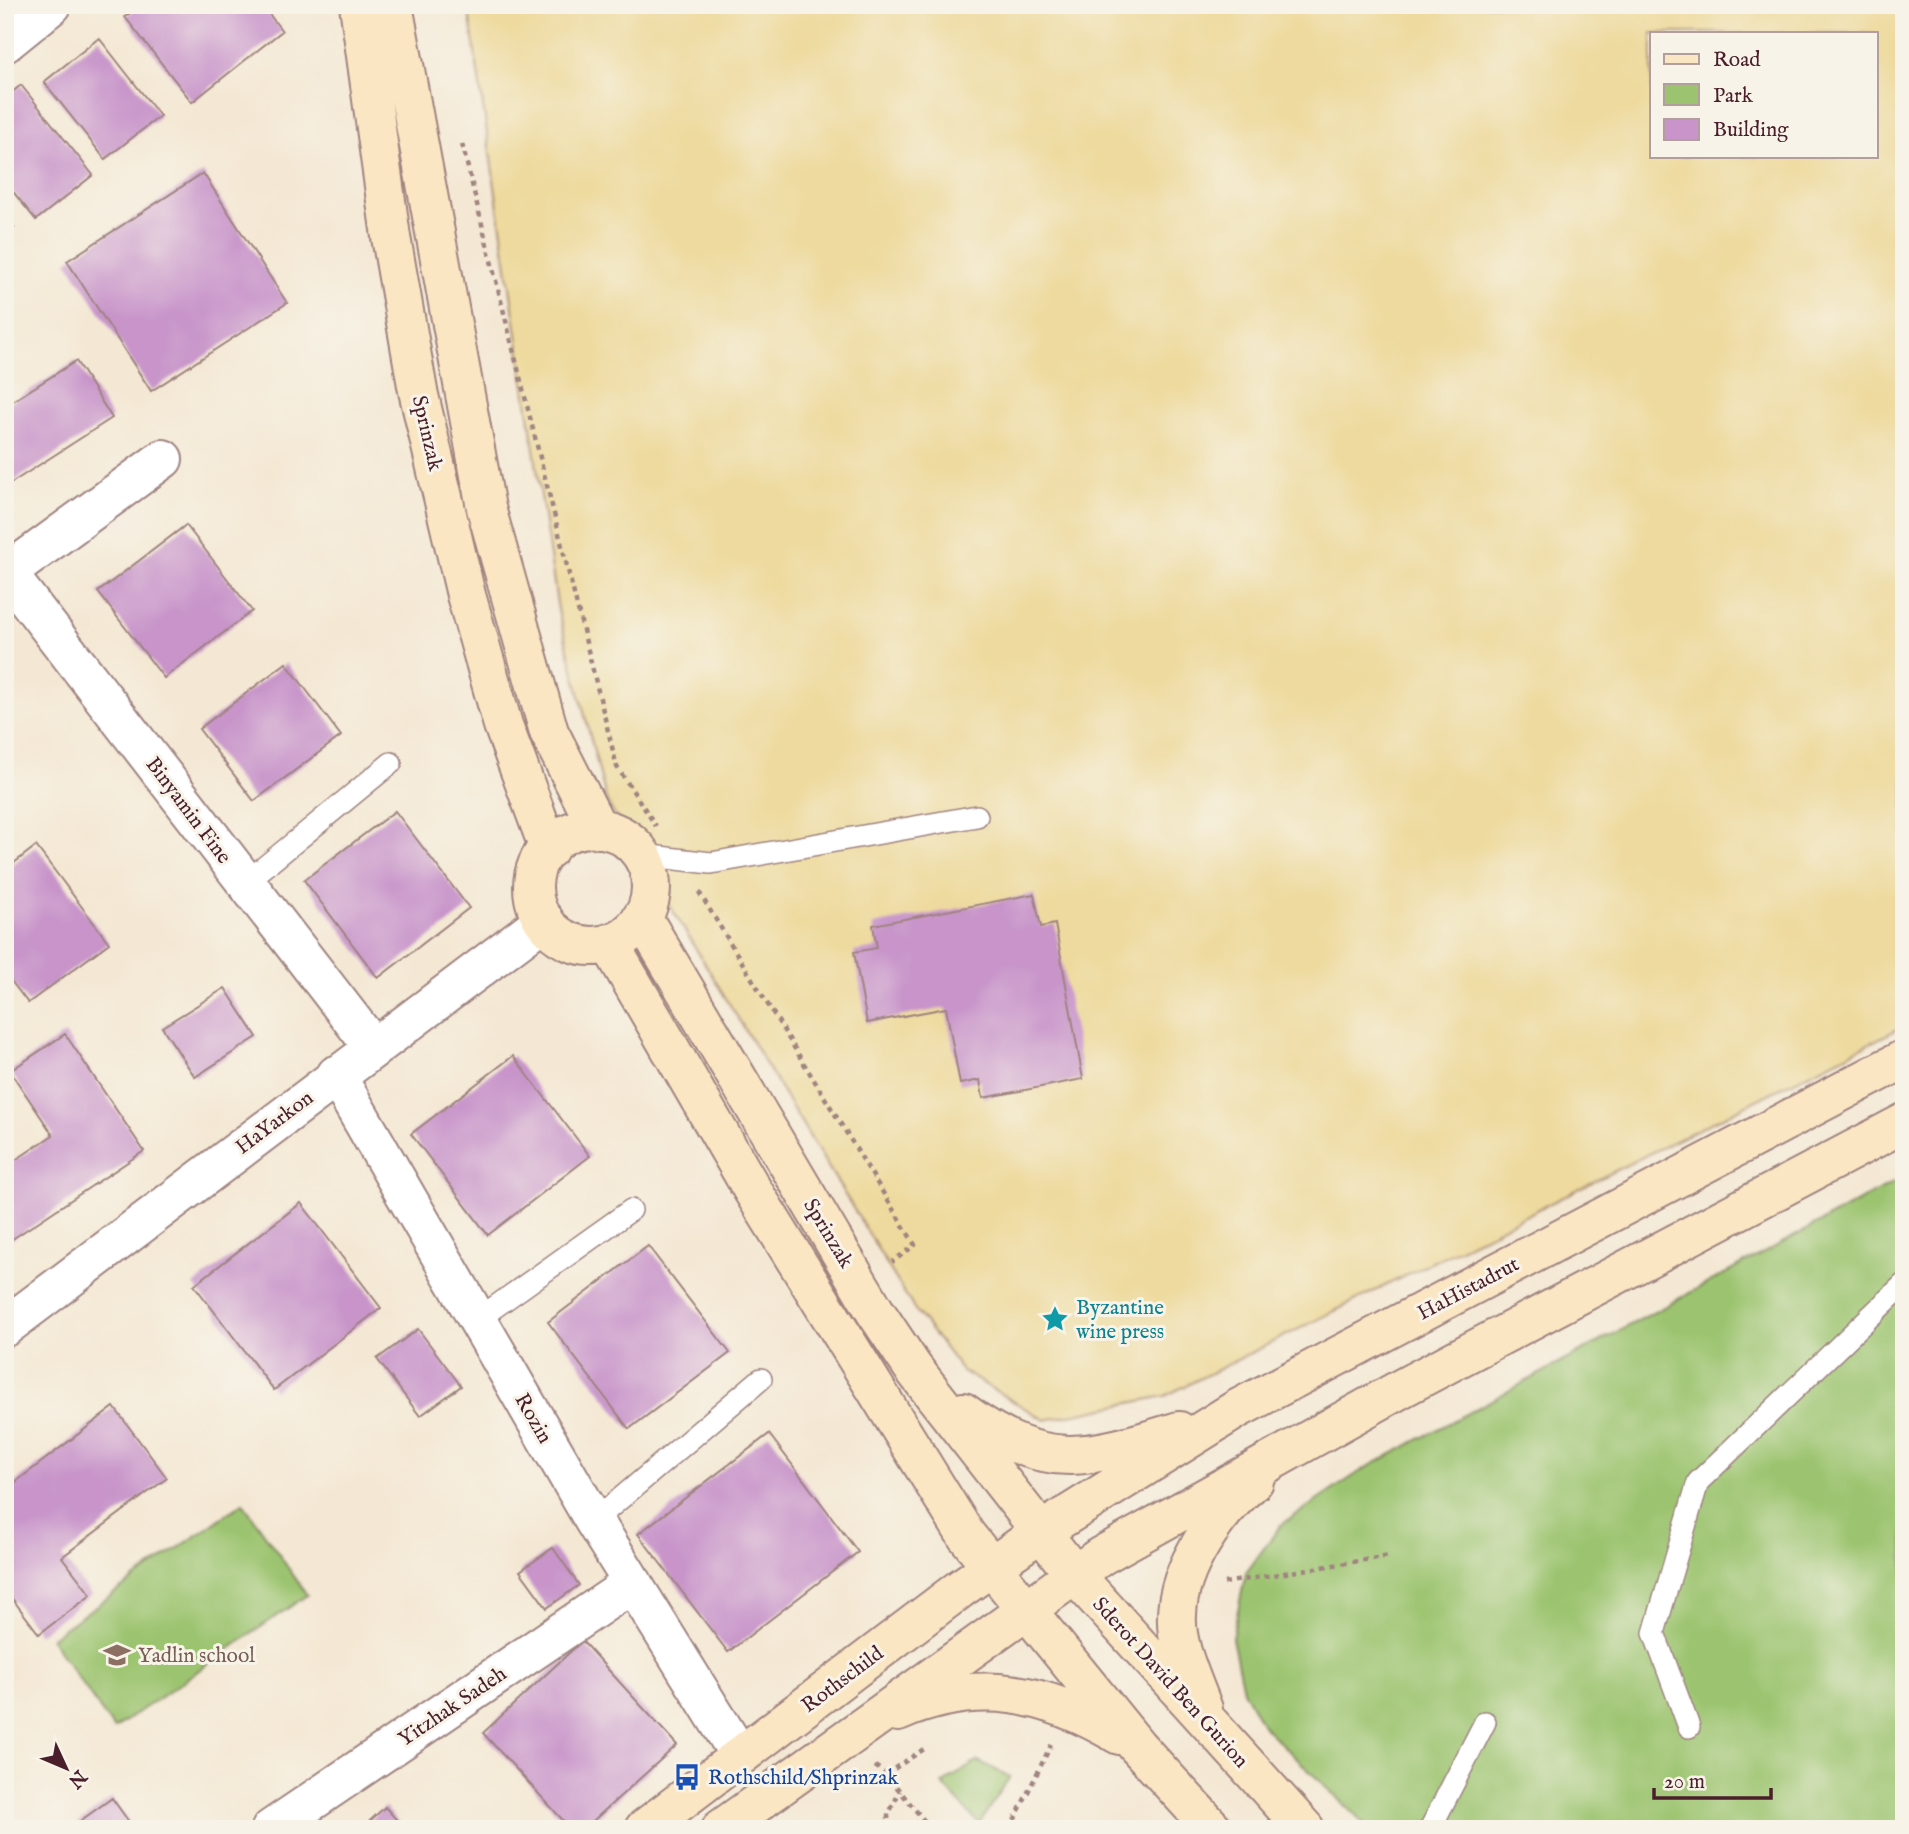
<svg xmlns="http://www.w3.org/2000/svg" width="1909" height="1834" viewBox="0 0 1909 1834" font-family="'IM FELL English',serif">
<rect width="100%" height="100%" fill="#f7f3e8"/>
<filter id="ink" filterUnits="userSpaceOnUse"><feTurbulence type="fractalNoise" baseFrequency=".0143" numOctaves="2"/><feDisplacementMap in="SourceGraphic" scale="14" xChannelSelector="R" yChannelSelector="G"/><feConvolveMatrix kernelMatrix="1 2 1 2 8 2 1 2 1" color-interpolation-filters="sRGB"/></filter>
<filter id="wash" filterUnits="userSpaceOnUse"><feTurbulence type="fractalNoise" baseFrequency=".00686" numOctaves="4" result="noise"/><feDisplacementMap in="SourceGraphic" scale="28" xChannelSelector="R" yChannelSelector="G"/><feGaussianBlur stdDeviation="1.57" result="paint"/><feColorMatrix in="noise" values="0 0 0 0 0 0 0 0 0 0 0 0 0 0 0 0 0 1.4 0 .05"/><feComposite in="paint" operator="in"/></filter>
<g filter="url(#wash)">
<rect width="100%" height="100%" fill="#f4e8d4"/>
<path fill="#9cc470" stroke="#73724e" stroke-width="2" d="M1904,1177v652h-535l-107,-104 -19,-35 -11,-52 14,-65 35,-48 83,-56z
M243,1503l64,92 -193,134 -64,-91z
M978,1761l32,16 -31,47 -37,-40z"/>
<path fill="#eeda9e" stroke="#9c7c64" stroke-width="2" fill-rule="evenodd" d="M468,5h1436v1021l-739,370 -120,24 -83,-49 -49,-64 -306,-505 -49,-192zM1652,33h224v123h-224z"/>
<g id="blocks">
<path fill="#c894ca" d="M140,5h122l20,26 -90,71 -67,-85z
M99,38l61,78 -55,43 -61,-77z
M21,85l72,90 -57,45 -31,-38v-84z
M203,173l84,130 -136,88 -84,-130z
M5,217l9,11 -9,8z
M76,361l36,57 -107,69v-81z
M186,525l66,86 -88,67 -66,-86z
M286,663l55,73 -87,65 -55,-72z
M395,811l74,97 -91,70 -74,-98z
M36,846l73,97 -81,60 -23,-30v-103z
M1034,894l7,33 14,-3 28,155 -100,19 -3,-18 -20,4 -14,-76 -79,15 -13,-71 23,-4 -4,-23z
M225,988l32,49 -62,40 -33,-50z
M65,1034l79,117 -139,93v-77l48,-32 -43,-64z
M513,1056l77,100 -102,79 -77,-101z
M301,1203l80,105 -107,82 -80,-105z
M648,1246l82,107 -101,76 -81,-107z
M418,1329l43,57 -41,30 -43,-57z
M114,1407l53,71 -105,79 29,38 -52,39 -34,-45v-99z
M769,1434l89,118 -130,100 -90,-118z
M553,1548l26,37 -32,23 -27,-37z
M582,1641l95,104 -93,84h-13l-88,-96z
M112,1798l22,31h-65z
M385,1807l20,22h-44z"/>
</g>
</g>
<g filter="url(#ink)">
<use href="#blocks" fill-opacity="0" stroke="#9f8480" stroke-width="2"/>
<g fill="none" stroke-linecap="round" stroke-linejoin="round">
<defs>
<path id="lane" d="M642,855l69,8 266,-47
M245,883l146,-120
M478,1319l153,-109
M594,1521l167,-142
M1689,1727l-35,-94 44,-151 206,-198
M1430,1829l55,-107"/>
<path id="street" d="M5,43l47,-38
M163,459l-156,114 366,474
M336,1075l258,446 146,235
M5,1327l539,-407
M271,1829l362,-246"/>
<path id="secondary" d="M359,5l32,232 27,154 48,204 37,130 46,124
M393,5l93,503 63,224 49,97
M533 887a59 59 0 1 1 118 0a59 59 0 1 1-118 0Z
M642,917l233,394 38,57 161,206 231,255
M609,943l144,248 213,344 171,211 76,83
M963,1412c83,61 123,47 216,19
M1203,1709c-10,-28 -28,-64 -26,-94 1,-48 41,-104 77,-134
M898,1712c81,-35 148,-20 221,23
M644,1829l316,-240 82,-58 195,-122 667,-350
M721,1829l380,-273 303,-169 500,-264"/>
</defs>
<use href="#lane" stroke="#9f8480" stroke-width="24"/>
<use href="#street" stroke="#9f8480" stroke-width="42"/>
<use href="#secondary" stroke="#9f8480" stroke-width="42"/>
<path stroke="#9f8480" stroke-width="4.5" stroke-dasharray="5 5" stroke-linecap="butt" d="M462,144l155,623 39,59
M699,892l216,353 -23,17
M1224,1583l165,-27
M875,1766l11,8 45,55
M886,1774l41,-27
M889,1829l-1,-14 12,-24
M1010,1829l41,-84"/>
<use href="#lane" stroke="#fff" stroke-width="21"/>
<use href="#street" stroke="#fff" stroke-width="38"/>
<use href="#secondary" stroke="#fbe6c4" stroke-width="38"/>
</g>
</g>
<defs>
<symbol id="sight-bare" viewBox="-9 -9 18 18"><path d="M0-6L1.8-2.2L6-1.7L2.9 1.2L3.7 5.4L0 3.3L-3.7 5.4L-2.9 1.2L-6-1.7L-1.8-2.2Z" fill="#0f9aa8" stroke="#f7f3e8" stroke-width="2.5" paint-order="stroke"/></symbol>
<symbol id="school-bare" viewBox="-9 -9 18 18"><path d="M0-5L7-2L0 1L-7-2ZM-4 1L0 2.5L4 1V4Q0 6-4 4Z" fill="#8d6e63" stroke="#f7f3e8" stroke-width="2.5" paint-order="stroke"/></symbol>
<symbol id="bus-bare" viewBox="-9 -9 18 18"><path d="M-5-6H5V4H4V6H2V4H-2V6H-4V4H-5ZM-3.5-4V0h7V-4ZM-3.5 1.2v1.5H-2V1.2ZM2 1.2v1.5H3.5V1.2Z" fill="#1a4fb4" stroke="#f7f3e8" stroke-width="2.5" paint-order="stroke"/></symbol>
</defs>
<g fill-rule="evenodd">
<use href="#sight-bare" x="1036" y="1300" width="38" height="38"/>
<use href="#school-bare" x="98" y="1636" width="38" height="38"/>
<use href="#bus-bare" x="668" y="1758" width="38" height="38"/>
</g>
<g text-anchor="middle" stroke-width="6" stroke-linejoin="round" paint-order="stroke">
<g font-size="21" fill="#4a1f2b" stroke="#f7f3e8">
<text transform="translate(428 433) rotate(77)" y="7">Sprinzak</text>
<text transform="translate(189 810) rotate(53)" y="7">Binyamin Fine</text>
<text transform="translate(274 1122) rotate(-37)" y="7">HaYarkon</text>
<text transform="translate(829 1233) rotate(59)" y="7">Sprinzak</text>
<text transform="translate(1468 1288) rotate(-28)" y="7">HaHistadrut</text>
<text transform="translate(534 1418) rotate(60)" y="7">Rozin</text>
<text transform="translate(842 1679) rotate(-37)" y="7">Rothschild</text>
<text transform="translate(1171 1682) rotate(48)" y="7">Sderot David Ben Gurion</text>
<text transform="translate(452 1706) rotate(-34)" y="7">Yitzhak Sadeh</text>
</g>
<g font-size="21" fill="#0d838f" stroke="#f7f3e8" text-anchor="start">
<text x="1076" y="1314">Byzantine<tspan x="1076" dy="24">wine press</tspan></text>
</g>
<g font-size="21" fill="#785e54" stroke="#f7f3e8" text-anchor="start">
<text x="138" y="1662">Yadlin school</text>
</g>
<g font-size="21" fill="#164399" stroke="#f7f3e8" text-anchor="start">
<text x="708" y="1784">Rothschild/Shprinzak</text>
</g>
</g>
<rect width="1909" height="1834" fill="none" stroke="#f7f3e8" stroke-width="28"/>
<rect x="1650" y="32" width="228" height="126" fill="#f7f3e8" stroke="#b29e9c" stroke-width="2"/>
<rect x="1664" y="54" width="35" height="10" fill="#fbe6c4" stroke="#b29e9c" stroke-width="2"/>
<text x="1713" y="66" font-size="21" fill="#4a1f2b">Road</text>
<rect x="1664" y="84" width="35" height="21" fill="#9cc470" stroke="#b29e9c" stroke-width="2"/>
<text x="1713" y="102" font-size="21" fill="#4a1f2b">Park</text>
<rect x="1664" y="119" width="35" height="21" fill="#c894ca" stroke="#b29e9c" stroke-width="2"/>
<text x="1713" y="136" font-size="21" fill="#4a1f2b">Building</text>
<g transform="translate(66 1768) rotate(134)" stroke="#f7f3e8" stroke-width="5" paint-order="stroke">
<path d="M0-5L12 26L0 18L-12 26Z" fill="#4a1f2b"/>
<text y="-10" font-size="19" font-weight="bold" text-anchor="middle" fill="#4a1f2b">N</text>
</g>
<path d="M1654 1788v10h117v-10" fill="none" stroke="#4a1f2b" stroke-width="3.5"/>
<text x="1664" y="1788" font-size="21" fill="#4a1f2b" stroke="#f7f3e8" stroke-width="5" paint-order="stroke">20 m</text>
</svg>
